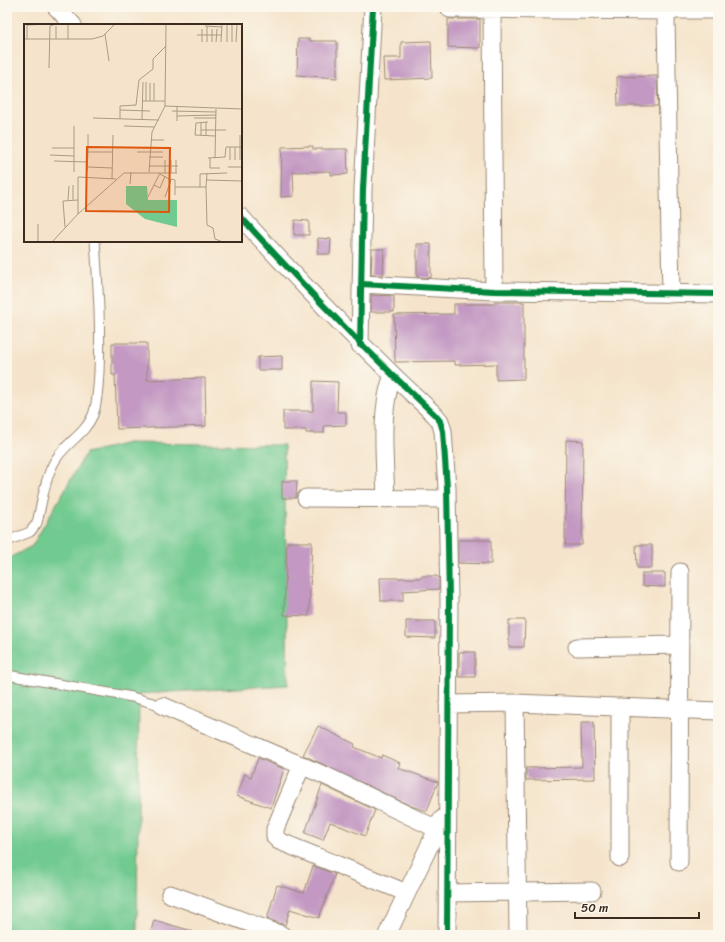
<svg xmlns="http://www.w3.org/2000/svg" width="725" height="942" viewBox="0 0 725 942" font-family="Sriracha,sans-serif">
<rect width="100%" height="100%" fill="#fbf7ec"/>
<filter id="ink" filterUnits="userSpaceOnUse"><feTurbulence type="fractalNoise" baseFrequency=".025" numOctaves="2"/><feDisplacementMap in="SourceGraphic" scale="8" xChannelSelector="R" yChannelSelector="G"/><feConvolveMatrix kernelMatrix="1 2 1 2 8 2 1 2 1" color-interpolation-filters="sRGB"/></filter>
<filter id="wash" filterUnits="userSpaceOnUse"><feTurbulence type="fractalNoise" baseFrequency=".012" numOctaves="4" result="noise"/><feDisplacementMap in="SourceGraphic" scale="16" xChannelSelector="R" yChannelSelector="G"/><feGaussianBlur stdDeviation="0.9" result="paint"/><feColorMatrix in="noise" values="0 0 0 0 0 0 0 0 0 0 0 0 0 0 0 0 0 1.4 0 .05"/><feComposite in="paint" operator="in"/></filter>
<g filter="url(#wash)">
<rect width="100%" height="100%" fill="#f5e4cb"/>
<path fill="#71ca90" stroke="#567a57" d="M128,443l156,2 4,240 -149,9 -2,241h-130v-376l25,-13 54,-93z"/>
<g id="blocks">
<path fill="#c399c3" d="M448,19h32v29l-32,-1z
M298,39h12v2h27v37l-40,-3z
M431,41l1,37 -48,2 -1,-22h18v-16z
M657,76l1,30h-40l-1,-29z
M313,146v3h34l1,25 -17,1v-4l-38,1 1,24 -13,1 1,-50z
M295,220l14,1v14h-15z
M318,238l13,1 -1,15h-12z
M417,244h14v34l-14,-1z
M372,249h12l-1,26h-12z
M371,295l23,1v16h-23z
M495,302h29v77l-28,1v-16l-41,1v-4l-60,1 -1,-47 60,-1v-10h41z
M112,343h35v37l58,-2 1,48 -89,3 -2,-54h-3z
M282,356v14h-24v-13z
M313,381l25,1 -1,30h9v13l-22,1v7h-18v-3h-23v-19h30z
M566,440l17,1 -1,104h-17z
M282,481h15l-1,17h-14z
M458,540h33v24l-33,-1z
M287,542h25l-3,74 -25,-1z
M636,545h16v23h-15z
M642,573h23v14l-23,-1z
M421,576h16l2,2v11l-36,2v10h-22l-1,-23h41z
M509,620h16l-1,27h-15z
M406,621h29v17l-29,-1z
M459,652h16v25h-16z
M581,722h13l1,57 -69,1v-12l56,-1z
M318,726l37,18 -1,3 27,11 1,-3 18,8 -2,5 40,14 -11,29 -16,-5 -108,-51z
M258,758l26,11 -13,39 -34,-12 8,-22 6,3z
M322,785l53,25 -10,26 -35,-14 -7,18 -18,-7z
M313,866l22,8 -16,44 -29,-9 -5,16 -18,-6 10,-34 27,8z
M154,920l38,11v4h-42z"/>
</g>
</g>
<g filter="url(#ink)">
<use href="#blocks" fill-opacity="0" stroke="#988774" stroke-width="1"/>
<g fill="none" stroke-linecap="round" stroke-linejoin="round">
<defs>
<path id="service" d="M7,541l23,-9 7,-9c5,-20 8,-47 19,-64 11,-17 29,-25 37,-44 5,-13 5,-29 6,-43 2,-44 -1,-87 -4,-131
M7,675l125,22 31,9"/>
<path id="minor" d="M56,7l17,18
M450,9l221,2
M492,10l2,281
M241,217c62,69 126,135 194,198l5,6 3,10 4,57 2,112 -2,335
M361,284l133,7 224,3
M671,294l-5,-276 1,-4 8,-4h43
M360,345l3,-156 10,-182
M306,498l141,1
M386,499c-1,-36 -7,-91 7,-123
M577,647l103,-2
M515,703l3,232
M448,704l67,-1 203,8
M163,706l163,70 111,53
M620,707v151
M302,765l-27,64v8l4,4 128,52
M679,862l1,-290
M447,893l145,-2
M170,894l112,41
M387,935l55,-116"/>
</defs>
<use href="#service" stroke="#988774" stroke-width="11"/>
<use href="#minor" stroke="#988774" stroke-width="19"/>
<use href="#service" stroke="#fff" stroke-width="9"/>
<use href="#minor" stroke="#fff" stroke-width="17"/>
<defs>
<path id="cycleway" d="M241,217c62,69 126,135 194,198l5,6 3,10 4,57 2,112 -2,335
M361,284l133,7 224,3
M360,345l3,-156 10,-182"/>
</defs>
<use href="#cycleway" stroke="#fbf7ec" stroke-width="8"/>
<use href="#cycleway" stroke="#00873e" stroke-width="6"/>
</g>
</g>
<g transform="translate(24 24)">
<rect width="218" height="218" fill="#f5e4cb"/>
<path d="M102,162h21l1,14h29v27l-32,-8 -9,-7 -10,-8z" fill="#71ca90"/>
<path fill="none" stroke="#ab9a86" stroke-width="1" d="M3,1l23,-1M181,2l17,1M81,10l4,27M173,11h24M0,15h68l11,-3 12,-12M3,15v-15M32,15v-13M44,15v-15M178,18v-13M183,18v-16M188,18v-13M192,18l1,-13M197,18l1,-18M203,18v-18M208,18v-18M212,18l1,-18M25,44l1,-42 6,-2M126,59v18M130,59v18M118,77h23M122,77v-19M141,82l77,3M96,86l30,1M148,87l44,1M153,92l39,-1M69,94l66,2M170,94h22M96,95v-13l16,-1 3,-25 14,-11v-10l13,-13M118,95l1,-37M153,97v-15M182,98v14M184,98l-12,1 -1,12 20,1M100,102l30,1M177,106h25M64,110v18h25M177,112v-14M127,116h13M206,123v13M28,124h22M113,128h26M26,131l24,1M125,133h14M184,134l17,-1 1,-10h16M186,134v10h10M191,134l1,-49M211,136v-13M216,136v-25M30,137l34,1M125,142h29M64,143l24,1M204,143h14M63,147l1,-19M50,148v-46M125,148l3,-40 13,-26 1,-82M141,149v-13M147,149v-13M152,149v-13M136,150l11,6 -6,17M88,155l1,-44M147,155l4,1v15M182,156l36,1M218,157v-14M106,160l1,-12M130,161l6,3 5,-12M151,163h31l1,38 6,3 2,11 8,3M176,163v-13l27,-1M182,163l1,-14M124,173l12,-24M44,176l1,-14M49,176v-15M54,190v-37l38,2M14,200v18M41,203l-2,-26 15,-1M28,218l26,-28 46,-41h53"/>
<path fill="#df570d" fill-opacity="0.15" stroke="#df570d" stroke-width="2" d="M63,123l83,1 -1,64 -83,-1z"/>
<rect width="218" height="218" fill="none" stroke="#3b2a1e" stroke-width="2"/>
</g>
<rect width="725" height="942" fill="none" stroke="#fbf7ec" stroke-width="24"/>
<path d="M575 912v6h124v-6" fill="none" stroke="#3b2a1e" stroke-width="2"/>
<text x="581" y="912" font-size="12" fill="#3b2a1e" stroke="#fbf7ec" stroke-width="3" paint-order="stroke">50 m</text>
</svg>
